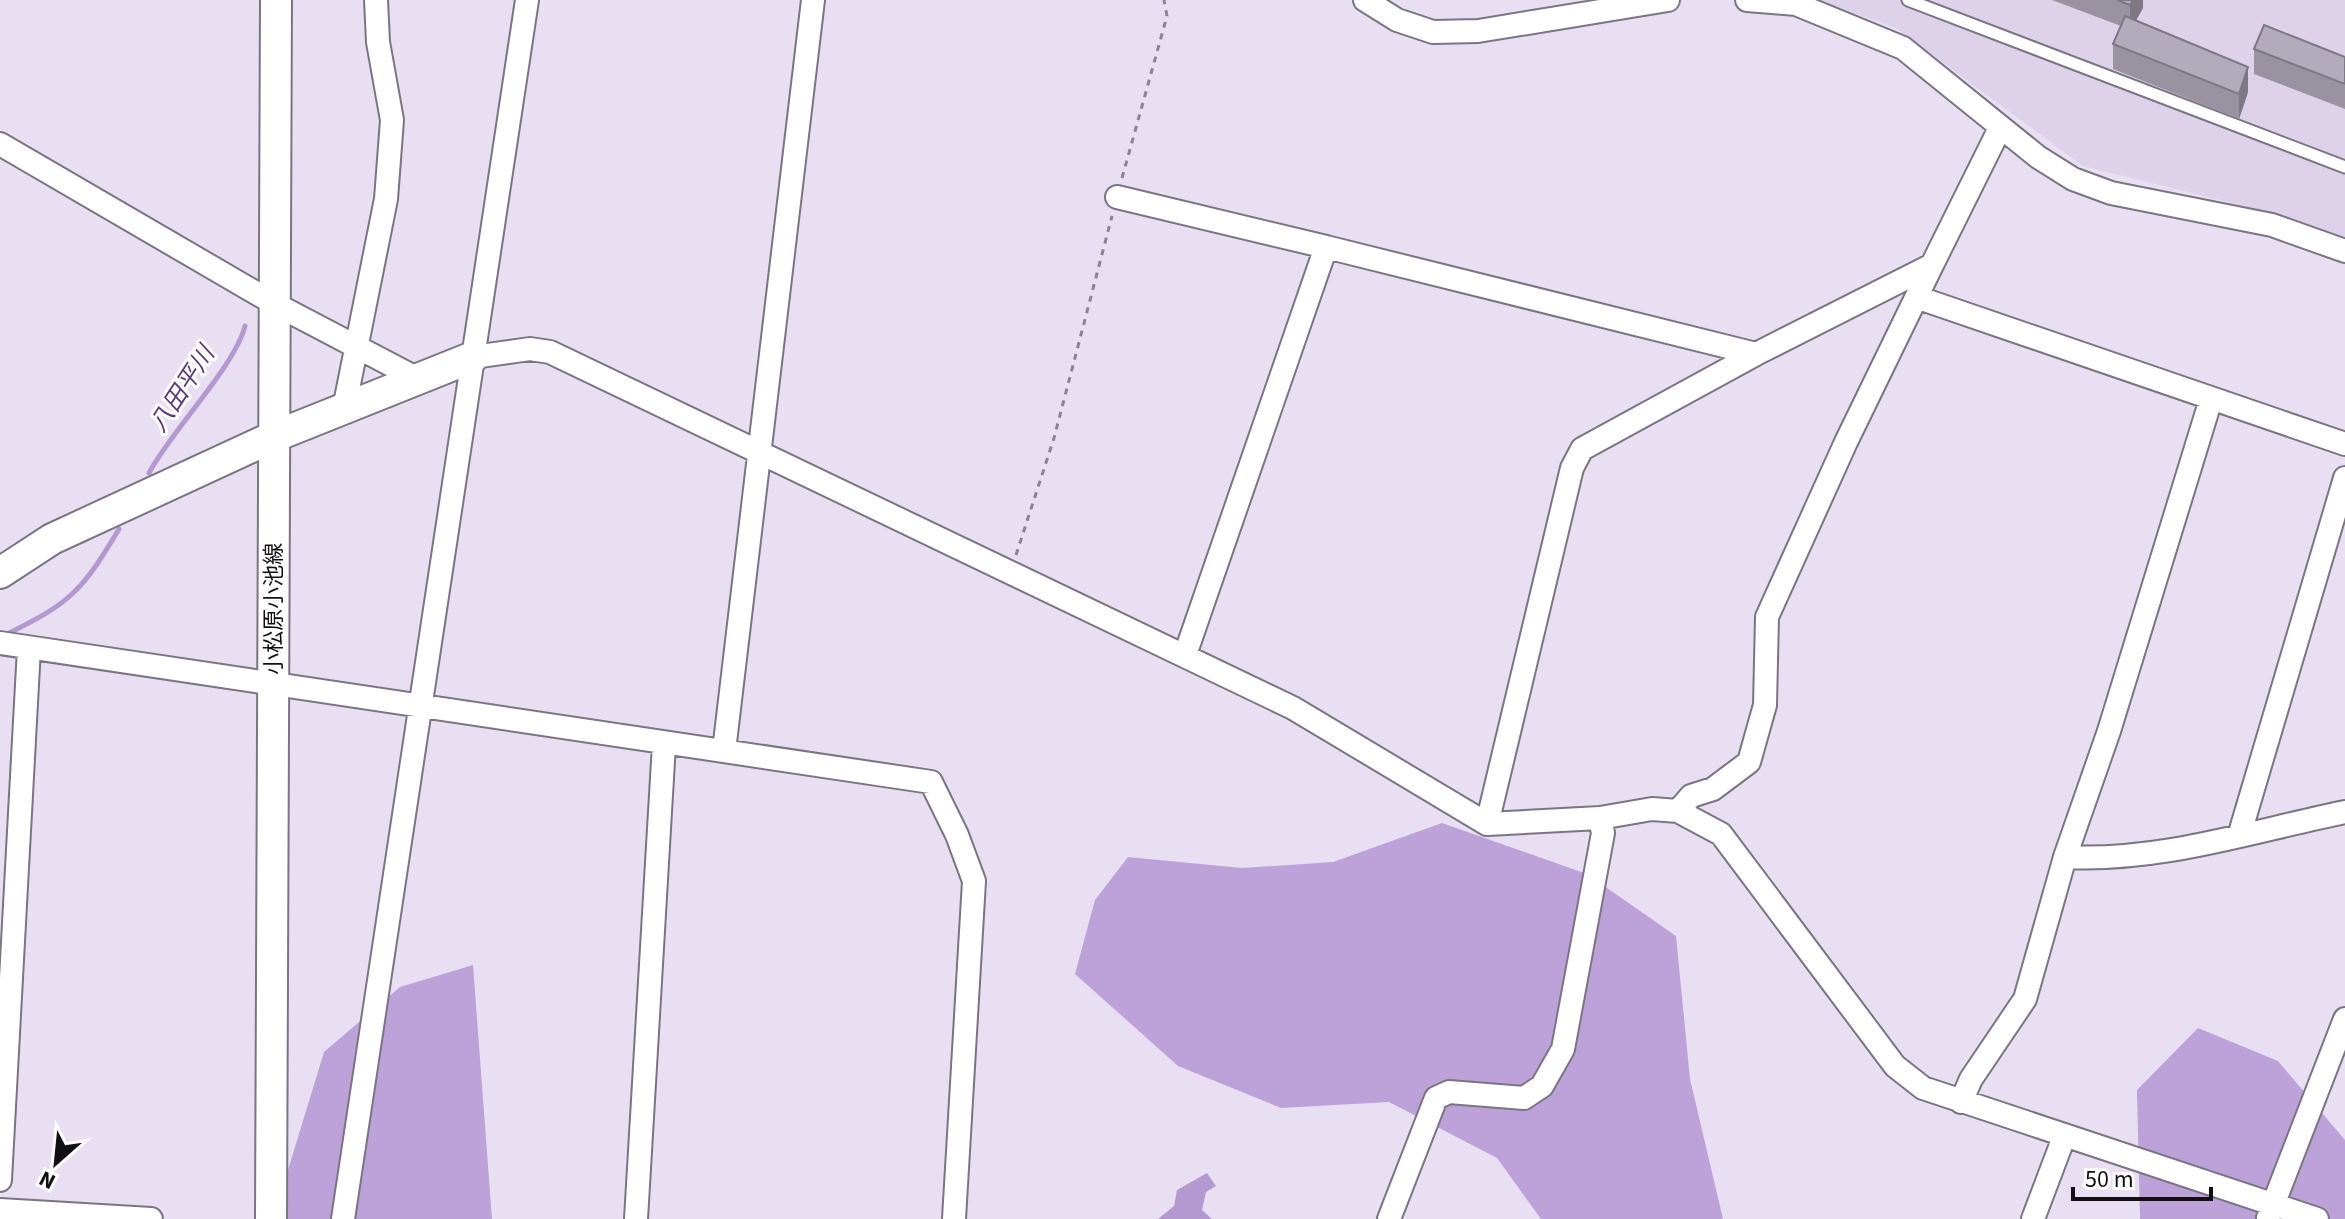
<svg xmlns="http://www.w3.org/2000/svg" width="2345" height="1219" viewBox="0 0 2345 1219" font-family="'Source Sans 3','Noto Sans JP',sans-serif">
<rect width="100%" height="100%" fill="#e8e0f2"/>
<path fill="#ddd2ea" d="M1817,0h528v237l-97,-30 -165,-41 -187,-138z"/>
<path fill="#bda2da" d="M1442,823l145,51 89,62 14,143 33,140h-182l-44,-61 -108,-56 -108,6 -103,-42 -103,-92 20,-74 33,-43 114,11 91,-6z
M473,965l19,254h-219l51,-167 76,-65z
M2198,1028l80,33 67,79v79h-205l-3,-129z"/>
<path fill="#b499d1" d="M1207,1173l9,13 -10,6 -4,18 10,9h-54l16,-13 3,-16z"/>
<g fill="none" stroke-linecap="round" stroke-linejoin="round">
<path stroke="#b499d1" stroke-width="5" d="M149,473c23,-43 86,-107 96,-147
M5,635c66,-32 77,-44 114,-106"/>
<defs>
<path id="lane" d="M1908,0l437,167"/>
<path id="street" d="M1365,0l32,20 36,12 45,-1 190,-31
M1747,0l49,4 107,44 135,109 35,22 38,14 161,32 73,26
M0,144l275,160 143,75
M1117,197l209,50
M1919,298l426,146
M473,357l57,-8 20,3 743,356 194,116 113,-6 52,-9 26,2 43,23 174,232 28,22 394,131
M344,409l42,-210 6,-79 -14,-78 -2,-42
M0,643l931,139 26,53 17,46 -20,338
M1185,655l141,-408 430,107 176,-89 68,-137
M724,751l89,-751
M1678,811l13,-15 22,-7 36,-27 16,-57 2,-88 79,-175 86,-177
M1487,824l85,-356 10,-19 174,-95
M2240,833l105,-355
M2065,857c96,5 187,-26 280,-45
M1961,1102l10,-23 54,-80 40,-142 44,-126 102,-332
M0,1180l29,-532
M0,1210l151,9
M2268,1218l77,-199
M343,1219l184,-1219
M636,1219l28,-475
M1389,1219l47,-121 13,-6 75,6 18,-12 21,-37 40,-216 -3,-15
M2033,1219l31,-82"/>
<path id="secondary" d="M0,573l52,-34 221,-102 200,-80
M271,1219l5,-1219"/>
</defs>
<use href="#lane" stroke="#7b7483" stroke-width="15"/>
<use href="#street" stroke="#7b7483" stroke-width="26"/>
<use href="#secondary" stroke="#7b7483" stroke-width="34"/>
<path stroke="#8a8491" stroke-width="3" stroke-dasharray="6 6" stroke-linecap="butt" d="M1122,178l45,-162 -3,-16
M1016,555l38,-117 58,-222"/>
<use href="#lane" stroke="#fff" stroke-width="11"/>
<use href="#street" stroke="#fff" stroke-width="22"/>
<use href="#secondary" stroke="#fff" stroke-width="30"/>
</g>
<path fill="#9993a1" d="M2052,0h91v8l-7,13 112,71 -9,27 -126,-50v-25l8,-18z
M2254,49l91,8v52l-91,-35z"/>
<path fill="#7d7883" d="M2133,0h10v8l-13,22v-25z
M2248,67v25l-9,27v-25z"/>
<path fill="#b2abbb" stroke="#7d7883" stroke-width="2" d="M2117,0h16l-3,5z
M2125,16l123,51 -9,27 -126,-50z
M2264,25l81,32v27l-91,-35z"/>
<g text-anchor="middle" stroke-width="6" stroke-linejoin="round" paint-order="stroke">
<g font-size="22" fill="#110e14" stroke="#fff">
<text transform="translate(273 609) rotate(-90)" y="8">小松原小池線</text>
</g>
<g font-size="24" font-style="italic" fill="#5c387c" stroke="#fff">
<text transform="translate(182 389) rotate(-57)" y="8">八田平川</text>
</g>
</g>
<g transform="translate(56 1163) rotate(207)" stroke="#ffffff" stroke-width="6" paint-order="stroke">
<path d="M0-6L14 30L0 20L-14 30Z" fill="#110e14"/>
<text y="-12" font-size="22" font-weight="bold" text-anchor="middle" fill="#110e14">N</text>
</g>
<path d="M2073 1187v12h138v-12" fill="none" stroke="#110e14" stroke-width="4"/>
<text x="2085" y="1187" font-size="24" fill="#110e14" stroke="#ffffff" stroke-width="6" paint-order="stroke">50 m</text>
</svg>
